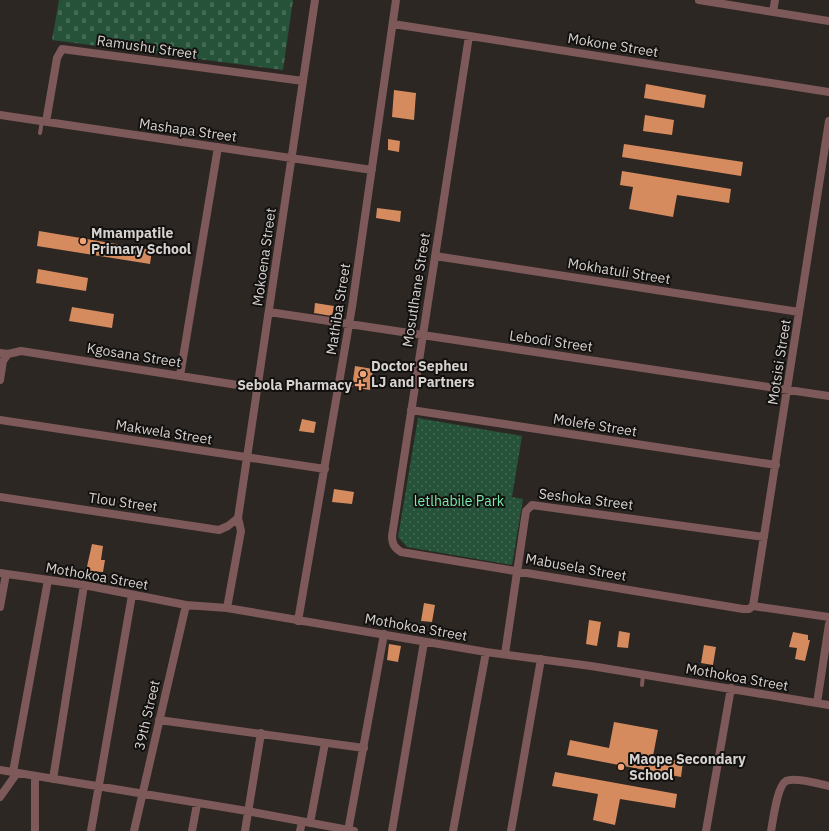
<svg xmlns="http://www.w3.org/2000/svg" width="829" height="831" viewBox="0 0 829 831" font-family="'IBM Plex Sans',sans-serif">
<defs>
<pattern id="cemetery-stones" width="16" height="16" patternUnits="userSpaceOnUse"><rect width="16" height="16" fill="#255239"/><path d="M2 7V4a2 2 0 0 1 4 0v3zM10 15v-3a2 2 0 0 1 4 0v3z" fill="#446a55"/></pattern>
<pattern id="park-dots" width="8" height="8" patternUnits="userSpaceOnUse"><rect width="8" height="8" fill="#255239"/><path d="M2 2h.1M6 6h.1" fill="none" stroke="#446a55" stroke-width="1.8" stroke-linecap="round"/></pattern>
</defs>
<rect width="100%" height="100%" fill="#2d2724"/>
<path fill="url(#cemetery-stones)" d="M59,0h234l-10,70 -231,-30z"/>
<path fill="url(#park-dots)" d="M418,418l104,18 -10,61 11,2 -11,66 -105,-18 -9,-10z"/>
<path fill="#d58b5e" d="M646,84l60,11 -2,13 -60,-10z
M394,90l22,3 -2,27 -22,-3z
M645,115l29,5 -2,15 -29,-4z
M388,139l12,2 -1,11 -11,-2z
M624,144l119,18 -2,14 -119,-19z
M622,171l109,18 -2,14 -52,-8 -4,22 -44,-8 4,-22 -13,-2z
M377,208l24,3 -1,11 -24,-4z
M39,231l113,19 -2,14 -113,-18z
M38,269l50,9 -2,13 -50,-8z
M315,303l19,3 -2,10 -18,-3z
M72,307l42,7 -2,14 -43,-7z
M355,366l18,3 -3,21 -18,-3z
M302,419l14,3 -2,11 -15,-2z
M334,489l20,3 -2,12 -20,-2z
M92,544l11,2 -2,14h4l-2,12 -17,-1z
M424,603l11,2 -3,17 -11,-1z
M589,620l12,2 -4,24 -11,-2z
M619,631l11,2 -2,15 -11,-1z
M793,632l15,3v5h2l-5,21 -10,-2 2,-11 -8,-1z
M389,644l12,2 -3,16 -11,-2z
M704,645l12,2 -3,18 -12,-2z
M614,722l44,8 -5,26 30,6 -2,15 -114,-22 3,-15 39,8z
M555,772l122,22 -2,14 -55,-9 -5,26 -22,-5 5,-26 -46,-8z"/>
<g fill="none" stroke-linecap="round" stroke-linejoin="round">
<path stroke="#7e595a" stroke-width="4" d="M40,133l2,-12
M642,685l1,-10"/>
<path stroke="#7e595a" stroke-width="8" d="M699,0l130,21
M773,12l2,-12
M393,24l436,68
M469,36l-77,500c0,8 2,11 9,16l342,57h6l4,-3
M0,115l372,55
M46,122l11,-64 5,-9 241,32
M435,256l364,56
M269,312l560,84
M0,353l8,1 13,-3 236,37
M180,376l38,-229
M0,380l3,-19 5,-7
M411,410l365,55
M0,420l325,49
M0,497l219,33 9,-4 10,-8
M0,573l84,12 102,20 41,3 259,44 105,14 238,39
M753,606l76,-485
M753,606l76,11
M0,607l6,-33
M227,608l14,-77 -3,-13 77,-518
M298,621l54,-314 44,-307
M505,654l21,-143 6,-6 232,32
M817,703l12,-79
M159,720l205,28
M0,770l247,41 107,20
M13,772l35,-192
M53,779l31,-194
M0,797l17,-24
M310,823l15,-80
M35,831v-55
M91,831l41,-236
M134,831l52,-226
M192,831l5,-27
M245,831l16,-98
M300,831l2,-9
M348,831l36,-197
M392,831l32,-189
M453,831l33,-179
M511,831l30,-172
M706,831l25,-143
M771,831c2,-10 6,-45 15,-50 9,-4 33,3 43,5"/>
</g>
<g fill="#efa377" stroke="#13110f" stroke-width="1.5">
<circle cx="83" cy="241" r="4"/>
<circle cx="363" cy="374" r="4"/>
<path d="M358 379h4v4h4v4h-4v4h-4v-4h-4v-4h4z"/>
<circle cx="621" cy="767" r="4"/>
</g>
<g text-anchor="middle" stroke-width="4" stroke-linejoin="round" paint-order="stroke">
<g font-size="14" fill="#d6d2d0" stroke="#13110f">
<text transform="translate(613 45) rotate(9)" y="5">Mokone Street</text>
<text transform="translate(147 47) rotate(8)" y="5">Ramushu Street</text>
<text transform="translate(188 130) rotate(8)" y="5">Mashapa Street</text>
<text transform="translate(264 257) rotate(-82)" y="5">Mokoena Street</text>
<text transform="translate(619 271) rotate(9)" y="5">Mokhatuli Street</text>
<text transform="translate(416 290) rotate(-81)" y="5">Mosutlhane Street</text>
<text transform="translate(338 309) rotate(-81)" y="5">Mathiba Street</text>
<text transform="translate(551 341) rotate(8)" y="5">Lebodi Street</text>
<text transform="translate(134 355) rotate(9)" y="5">Kgosana Street</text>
<text transform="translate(779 362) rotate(-81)" y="5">Motsisi Street</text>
<text transform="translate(595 425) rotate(9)" y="5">Molefe Street</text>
<text transform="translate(164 432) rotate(9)" y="5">Makwela Street</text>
<text transform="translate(586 499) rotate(7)" y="5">Seshoka Street</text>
<text transform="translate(123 502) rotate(8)" y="5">Tlou Street</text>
<text transform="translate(576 567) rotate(10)" y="5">Mabusela Street</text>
<text transform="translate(97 576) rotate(10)" y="5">Mothokoa Street</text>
<text transform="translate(416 627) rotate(10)" y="5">Mothokoa Street</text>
<text transform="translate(737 677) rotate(10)" y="5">Mothokoa Street</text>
<text transform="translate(147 715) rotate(-77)" y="5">39th Street</text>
</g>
<g font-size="14" font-weight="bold" fill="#d6d2d0" stroke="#13110f" text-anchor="start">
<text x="91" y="238">Mmampatile<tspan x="91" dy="16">Primary School</tspan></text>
<text x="371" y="371">Doctor Sepheu<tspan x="371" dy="16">LJ and Partners</tspan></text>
<text x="352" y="390" text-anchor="end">Sebola Pharmacy</text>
<text x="629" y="764">Maope Secondary<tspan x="629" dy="16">School</tspan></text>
</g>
<g font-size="14" fill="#79eaab" stroke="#13110f">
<text x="459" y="506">letlhabile Park</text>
</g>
</g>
</svg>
